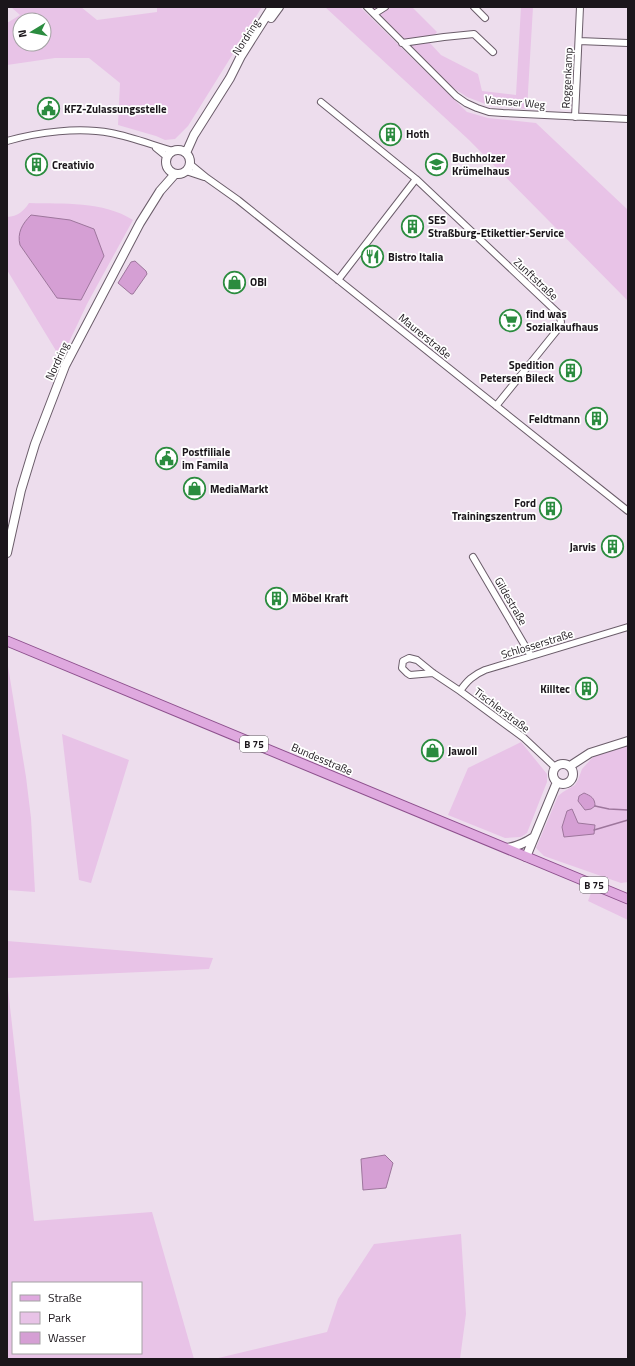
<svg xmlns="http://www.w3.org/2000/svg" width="635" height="1366" viewBox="0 0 635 1366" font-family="'Titillium Web',sans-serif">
<rect width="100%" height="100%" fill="#eddded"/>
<path fill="#e8c3e7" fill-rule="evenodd" d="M11,7h70l16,13 60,-8v-5h105l-74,119 -13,13 -10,1 -9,-4 -38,-11 2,-42 -31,-25h-34l-48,7v-42l13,-8zM20,20h24v24h-24z
M325,7h35l107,105 21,6 48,5 92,87v91l-159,-161z
M372,7h40l25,25 -8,10 12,13 37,19 4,17 34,4 5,-88h12l-6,102 -39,-4 -21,-8 -18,-12z
M29,203c34,1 74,-2 104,17l-46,84 -26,55 -54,-89v-53c11,-1 16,-5 22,-14zM20,245l84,11 -7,12 -40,30z
M7,660l19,117 5,41 4,74 -28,-2z
M62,734l67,26 -38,123 -12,-3z
M521,742l26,32v8l-20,51 -6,4 -16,1 -57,-23 20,-47z
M628,745v137l-7,1 -77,-27 -8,-8 22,-52 5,-4 12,-7 3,-5 4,-11 13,-14z
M594,885l34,14v21l-40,-19z
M7,941l206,17 -4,11 -202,9z
M7,980l27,241 118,-9 42,147h-187zM13,1283h128v70h-128z
M461,1234l5,80 -6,45h-246l113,-27 11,-33 36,-55z"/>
<path fill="#d59fd4" stroke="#9d769c" d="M31,215l39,5 24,9 10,27 -23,44 -24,-2 -37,-53c-3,-12 2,-21 11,-30z
M135,261l11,10 1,3 -14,20h-2l-13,-11 13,-21z
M584,793c7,3 11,5 11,13l-4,3 -6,1 -7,-9 1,-5z
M572,809l6,14 17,2 -1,9 -30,3 -2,-10 5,-16z
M385,1155l8,8 -7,25 -23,2 -2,-31z"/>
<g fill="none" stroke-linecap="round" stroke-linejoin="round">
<path stroke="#9d769c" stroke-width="1.5" d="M595,806l14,3 19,1
M594,830l34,-10"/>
<defs>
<path id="street" d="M367,7l89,89 10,7 11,5 12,4 14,1 125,6
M474,7l11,11
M374,14l11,-7
M579,41l49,2
M402,43l42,-6 30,-3 19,18
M321,102l95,77
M575,117l5,-110
M7,141c31,-9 72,-14 104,-8 21,4 41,12 62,18
M156,148l11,9
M190,164l17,14 31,22 390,311
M186,171l18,6
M338,280l78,-101 143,135 2,8 -3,7 -62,77
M473,557l58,99
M433,673l-23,2 -3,-2 -5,-5 1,-7 6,-3 8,2 16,13 27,18 64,47 31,29
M460,691c7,-10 13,-16 25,-21l143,-43"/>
<path id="secondary" d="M271,18l8,-11
M166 162a12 12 0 1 1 24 0a12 12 0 1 1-24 0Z
M186,153l8,-18 36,-57 11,-22 31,-49
M7,553l14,-63 14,-46 30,-78 75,-143 20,-32 15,-17
M553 774a10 10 0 1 1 20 0a10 10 0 1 1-20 0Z
M570,766l20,-13 38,-12
M506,848c11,-1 19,-5 28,-11
M526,857l31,-75"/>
<path id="primary" d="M7,641l621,258"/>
</defs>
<use href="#street" stroke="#6b5d6a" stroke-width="8"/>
<use href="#secondary" stroke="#6b5d6a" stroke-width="10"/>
<use href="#primary" stroke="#8d508d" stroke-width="11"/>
<use href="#street" stroke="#fff" stroke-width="6"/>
<use href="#secondary" stroke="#fff" stroke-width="8"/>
<use href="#primary" stroke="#dfa9df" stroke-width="9"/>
</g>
<defs>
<symbol id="civic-ring" viewBox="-11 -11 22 22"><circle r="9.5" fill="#fff" stroke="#2b8c3f" stroke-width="1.5"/><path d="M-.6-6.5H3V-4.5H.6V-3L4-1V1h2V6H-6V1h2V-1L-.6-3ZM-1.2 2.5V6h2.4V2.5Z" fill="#2b8c3f"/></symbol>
<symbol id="building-ring" viewBox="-11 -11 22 22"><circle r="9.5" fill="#fff" stroke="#2b8c3f" stroke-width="1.5"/><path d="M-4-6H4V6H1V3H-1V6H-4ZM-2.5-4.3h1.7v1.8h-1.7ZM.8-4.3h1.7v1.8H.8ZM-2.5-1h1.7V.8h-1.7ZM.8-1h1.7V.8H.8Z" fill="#2b8c3f"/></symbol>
<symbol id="school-ring" viewBox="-11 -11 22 22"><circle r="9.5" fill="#fff" stroke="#2b8c3f" stroke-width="1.5"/><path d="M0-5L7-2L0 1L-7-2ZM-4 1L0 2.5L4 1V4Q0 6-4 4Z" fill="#2b8c3f"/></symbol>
<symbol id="restaurant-ring" viewBox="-11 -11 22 22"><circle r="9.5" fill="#fff" stroke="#2b8c3f" stroke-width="1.5"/><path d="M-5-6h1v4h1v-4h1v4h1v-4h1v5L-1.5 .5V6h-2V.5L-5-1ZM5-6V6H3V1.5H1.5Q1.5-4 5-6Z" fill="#2b8c3f"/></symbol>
<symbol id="shop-ring" viewBox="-11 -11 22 22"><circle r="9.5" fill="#fff" stroke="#2b8c3f" stroke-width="1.5"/><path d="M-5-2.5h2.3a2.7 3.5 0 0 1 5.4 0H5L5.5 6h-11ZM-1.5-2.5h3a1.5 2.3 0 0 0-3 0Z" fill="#2b8c3f"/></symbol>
<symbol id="supermarket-ring" viewBox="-11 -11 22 22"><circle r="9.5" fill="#fff" stroke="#2b8c3f" stroke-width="1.5"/><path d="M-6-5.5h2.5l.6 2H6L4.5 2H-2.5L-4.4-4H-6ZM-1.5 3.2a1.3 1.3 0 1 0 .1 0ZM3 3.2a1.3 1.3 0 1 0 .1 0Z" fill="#2b8c3f"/></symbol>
</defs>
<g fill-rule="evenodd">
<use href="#civic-ring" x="36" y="96" width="25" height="25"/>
<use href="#building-ring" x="378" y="122" width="25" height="25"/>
<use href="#school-ring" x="424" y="152" width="25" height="25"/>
<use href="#building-ring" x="24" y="152" width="25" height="25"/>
<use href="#building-ring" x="400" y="214" width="25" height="25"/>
<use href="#restaurant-ring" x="360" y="244" width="25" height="25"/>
<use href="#shop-ring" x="222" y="270" width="25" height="25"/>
<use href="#supermarket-ring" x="498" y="308" width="25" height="25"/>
<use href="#building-ring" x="558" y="358" width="25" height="25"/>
<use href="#building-ring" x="584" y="406" width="25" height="25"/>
<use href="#civic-ring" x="154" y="446" width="25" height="25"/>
<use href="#shop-ring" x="182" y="476" width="25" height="25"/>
<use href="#building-ring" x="538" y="496" width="25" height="25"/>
<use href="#building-ring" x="600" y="534" width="25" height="25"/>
<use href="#building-ring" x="264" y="586" width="25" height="25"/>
<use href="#building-ring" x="574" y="676" width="25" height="25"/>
<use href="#shop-ring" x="420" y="738" width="25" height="25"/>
</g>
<g text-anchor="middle" stroke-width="3.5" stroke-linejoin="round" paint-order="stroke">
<g fill="#fff" stroke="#5f5c5f" stroke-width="1">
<rect x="240" y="736" width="28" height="16" rx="3"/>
<rect x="580" y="877" width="28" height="16" rx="3"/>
</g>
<g font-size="10" font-weight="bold" fill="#1b161b">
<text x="254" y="748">B 75</text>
<text x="594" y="889">B 75</text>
</g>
<g font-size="11" fill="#1b161b" stroke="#fff">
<text transform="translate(246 37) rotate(-57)" y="4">Nordring</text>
<text transform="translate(567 78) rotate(-87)" y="4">Roggenkamp</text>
<text transform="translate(515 102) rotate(5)" y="4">Vaenser Weg</text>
<text transform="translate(536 279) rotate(43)" y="4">Zunftstraße</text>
<text transform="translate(425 336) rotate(39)" y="4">Maurerstraße</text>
<text transform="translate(57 361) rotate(-65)" y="4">Nordring</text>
<text transform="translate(511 601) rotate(60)" y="4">Gildestraße</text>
<text transform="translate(537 644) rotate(-17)" y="4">Schlosserstraße</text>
<text transform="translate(502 710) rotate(37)" y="4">Tischlerstraße</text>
<text transform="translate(322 759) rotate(23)" y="4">Bundesstraße</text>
</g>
<g font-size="11" font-weight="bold" fill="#1b161b" stroke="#fff" text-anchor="start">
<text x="64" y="113">KFZ-Zulassungsstelle</text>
<text x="406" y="138">Hoth</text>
<text x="452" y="162">Buchholzer<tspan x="452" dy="13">Krümelhaus</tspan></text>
<text x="52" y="169">Creativio</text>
<text x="428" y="224">SES<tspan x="428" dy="13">Straßburg-Etikettier-Service</tspan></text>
<text x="388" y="261">Bistro Italia</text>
<text x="250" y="286">OBI</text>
<text x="526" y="318">find was<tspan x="526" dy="13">Sozialkaufhaus</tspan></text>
<text x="554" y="369" text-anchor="end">Spedition<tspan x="554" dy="13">Petersen Bileck</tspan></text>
<text x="580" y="423" text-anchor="end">Feldtmann</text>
<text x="182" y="456">Postfiliale<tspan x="182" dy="13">im Famila</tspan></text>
<text x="210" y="493">MediaMarkt</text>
<text x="536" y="507" text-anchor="end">Ford<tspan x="536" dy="13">Trainingszentrum</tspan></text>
<text x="596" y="551" text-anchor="end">Jarvis</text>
<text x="292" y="602">Möbel Kraft</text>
<text x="570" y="693" text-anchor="end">Killtec</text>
<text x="448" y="755">Jawoll</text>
</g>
</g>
<rect width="635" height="1366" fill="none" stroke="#1b161b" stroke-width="16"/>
<rect x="12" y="1282" width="130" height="72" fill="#ffffff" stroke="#a4a2a4"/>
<rect x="20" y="1295" width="20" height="6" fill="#dfa9df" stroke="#a4a2a4"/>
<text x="48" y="1302" font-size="12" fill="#1b161b">Straße</text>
<rect x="20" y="1312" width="20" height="12" fill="#e8c3e7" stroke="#a4a2a4"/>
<text x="48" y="1322" font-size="12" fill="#1b161b">Park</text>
<rect x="20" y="1332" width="20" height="12" fill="#d59fd4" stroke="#a4a2a4"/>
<text x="48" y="1342" font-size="12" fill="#1b161b">Wasser</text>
<g transform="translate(32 32) rotate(260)"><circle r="19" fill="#ffffff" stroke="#a4a2a4"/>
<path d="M0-3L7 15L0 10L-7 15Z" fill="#2b8c3f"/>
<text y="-6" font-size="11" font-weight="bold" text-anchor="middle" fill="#1b161b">N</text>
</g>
</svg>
